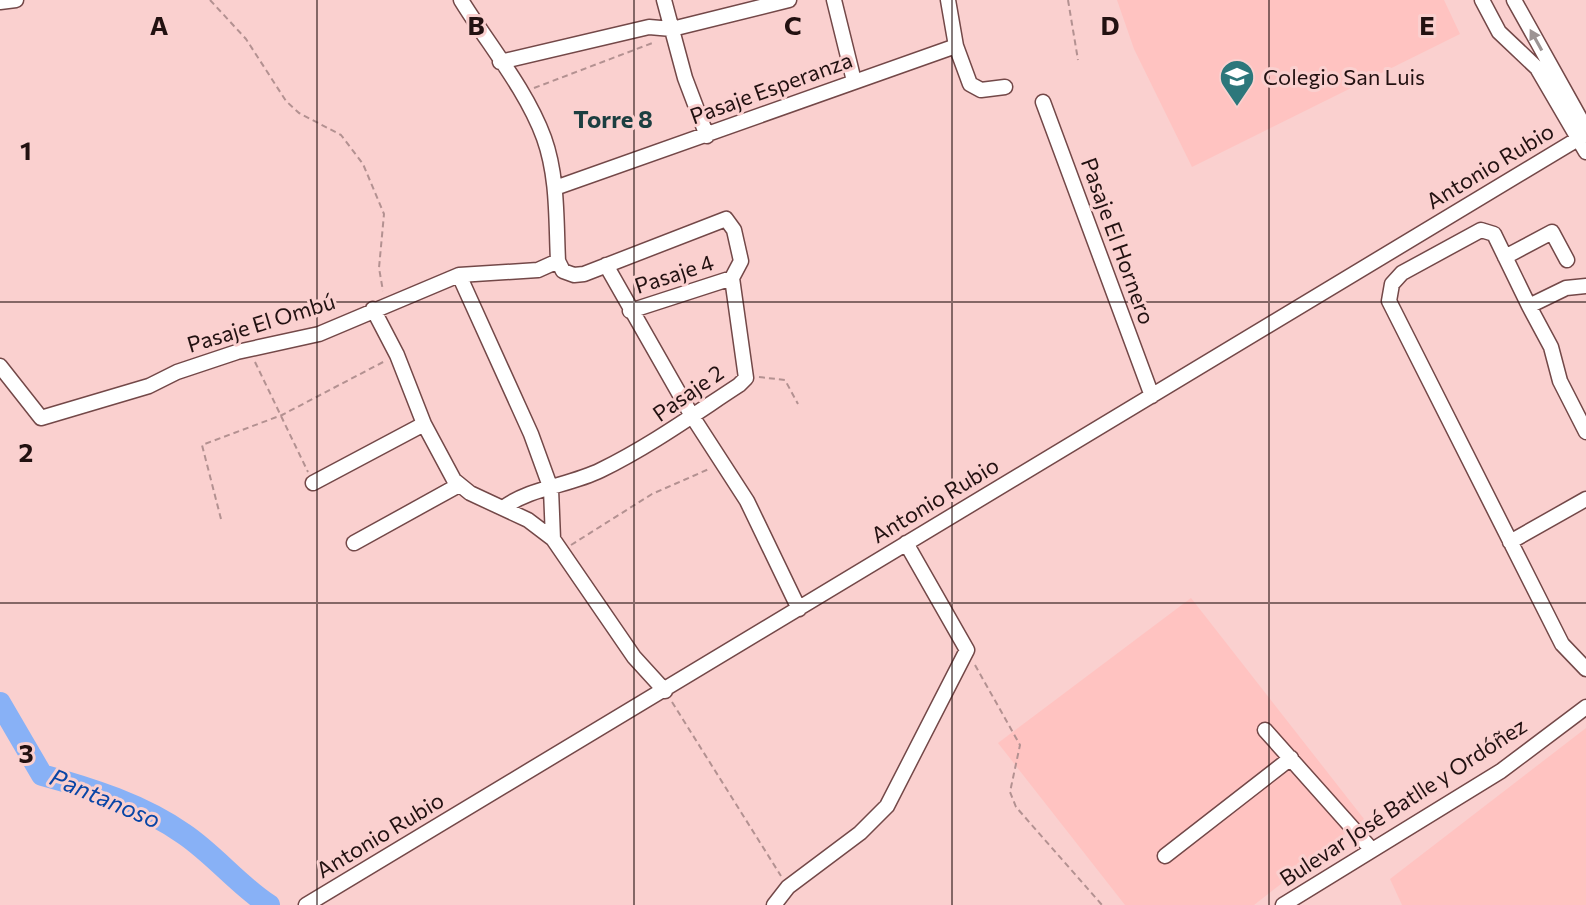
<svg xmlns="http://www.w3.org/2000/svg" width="1586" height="905" viewBox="0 0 1586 905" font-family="Commissioner,sans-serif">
<rect width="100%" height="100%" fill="#fad0cf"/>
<path fill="#ffc3c1" d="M1117,0h327l16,34 -268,133 -58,-118z
M1191,598l173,221 -110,86h-129l-127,-162z
M1586,728v177h-184l-12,-26z"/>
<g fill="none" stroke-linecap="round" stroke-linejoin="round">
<path stroke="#88b1f6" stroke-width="22" d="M0,703l42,72c48,13 101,30 142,59 31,21 54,51 85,71"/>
<defs>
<path id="minor" d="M461,0c27,44 65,89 83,138 14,39 12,82 14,123l5,10 11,4 10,-1 142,-55 8,11 7,31 -9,17 14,100 -7,7c-46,30 -89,61 -138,85 -32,16 -70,17 -98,38
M664,0l21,78 22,58
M834,0l20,81
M948,0l8,46 14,38 11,6 24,-3
M1482,0l17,32 38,36 49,84
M1514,0l72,129
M0,2l16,-2
M500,62l149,-35 23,2 117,-29
M1043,102l109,294
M555,188l401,-142
M1505,257l47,-25 15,28
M606,265l86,151 55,85 52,108
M459,275l72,159 20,55 2,50
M1586,286l-20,2 -37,18 -35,-72 -13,-4 -79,43 -10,11 -3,17 173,343 24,25
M1529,306l22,41 9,34 26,51
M373,309l24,46 27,69 30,56 16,13 58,27 25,19 81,118 31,34
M630,311l102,-33
M0,366l41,52 108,-32 28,-14 60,-20 82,-18 140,-59 79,-5 20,-9
M313,483l111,-59
M1510,542l76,-43
M354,543l105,-58
M1265,730l107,120
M1165,856l126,-98
M306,905l1280,-771
M774,905l14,-18 72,-54 27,-27 80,-156 -61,-107
M1283,905l218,-134 85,-64"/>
</defs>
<use href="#minor" stroke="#734848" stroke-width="17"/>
<path stroke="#b39191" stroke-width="2" stroke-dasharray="6 4" stroke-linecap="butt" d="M210,0l36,39 40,62 13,12 42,22 22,29 21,50 -5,54 4,23
M1068,0l10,60
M534,88l121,-46
M255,362l53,110
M759,377l26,3 13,24
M221,519l-19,-74 80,-30 103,-54
M571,545l81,-51 57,-25
M975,665l45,80 -10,47 6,15 86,98
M672,702l109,174"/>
<use href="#minor" stroke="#fff" stroke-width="14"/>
</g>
<defs><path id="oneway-solid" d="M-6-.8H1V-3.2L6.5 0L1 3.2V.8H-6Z" transform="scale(2)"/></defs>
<use fill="#9c9494" href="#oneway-solid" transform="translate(1536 40) rotate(-119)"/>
<path fill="none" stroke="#211" stroke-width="2" stroke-opacity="0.55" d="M317,0v905M634,0v905M952,0v905M1269,0v905M0,302h1586M0,603h1586"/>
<defs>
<symbol id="school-pin" viewBox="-11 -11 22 30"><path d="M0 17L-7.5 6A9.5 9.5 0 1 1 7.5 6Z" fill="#2d777b" stroke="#fad0cf"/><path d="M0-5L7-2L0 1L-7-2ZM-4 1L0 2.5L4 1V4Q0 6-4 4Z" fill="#fff"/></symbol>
</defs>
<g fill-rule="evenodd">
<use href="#school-pin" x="1217" y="57" width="40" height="54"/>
</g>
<g text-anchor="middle" stroke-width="6" stroke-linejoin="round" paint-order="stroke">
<g font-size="22" fill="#211" stroke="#fad0cf" text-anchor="start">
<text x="1263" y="85">Colegio San Luis</text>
</g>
<g font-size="22" fill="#211" stroke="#fad0cf">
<text transform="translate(771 88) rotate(-20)" y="8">Pasaje Esperanza</text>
<text transform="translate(1490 166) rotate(-31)" y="8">Antonio Rubio</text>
<text transform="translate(1118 241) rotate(70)" y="8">Pasaje El Hornero</text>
<text transform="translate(674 274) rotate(-18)" y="8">Pasaje 4</text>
<text transform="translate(261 323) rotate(-17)" y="8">Pasaje El Ombú</text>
<text transform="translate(688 393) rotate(-35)" y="8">Pasaje 2</text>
<text transform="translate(935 500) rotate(-31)" y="8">Antonio Rubio</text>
<text transform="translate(1403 802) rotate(-33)" y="8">Bulevar José Batlle y Ordóñez</text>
<text transform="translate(380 835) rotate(-31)" y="8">Antonio Rubio</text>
</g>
<g font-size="24" font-weight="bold" fill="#1b3e40" stroke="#fad0cf">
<text x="613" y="128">Torre 8</text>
</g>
<g font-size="24" font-style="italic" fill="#0845a6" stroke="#fad0cf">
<text transform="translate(105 799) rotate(23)" y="8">Pantanoso</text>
</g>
</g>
<g font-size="26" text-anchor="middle" font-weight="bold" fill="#211" stroke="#fad0cf" stroke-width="6" stroke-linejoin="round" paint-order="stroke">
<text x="159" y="35">A</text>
<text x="476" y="35">B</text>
<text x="793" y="35">C</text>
<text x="1110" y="35">D</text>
<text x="1427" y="35">E</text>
<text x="26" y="160">1</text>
<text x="26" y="462">2</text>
<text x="26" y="763">3</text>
</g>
</svg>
